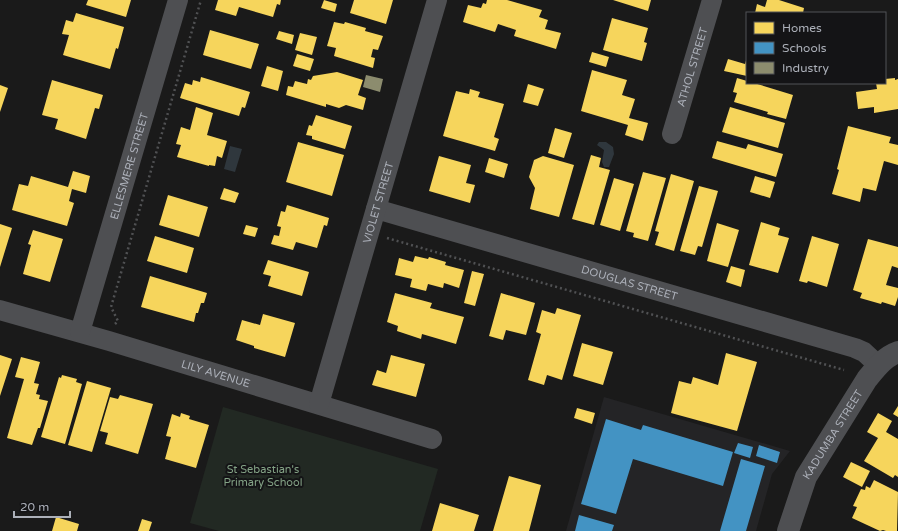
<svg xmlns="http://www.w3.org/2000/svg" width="898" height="531" viewBox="0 0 898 531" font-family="'Varela Round',sans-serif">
<rect width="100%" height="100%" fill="#1a1a1a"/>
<path fill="#242426" d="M604,397l186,54 -18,23 -16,57h-190z"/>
<path fill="#222923" d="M223,407l215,62 -18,62h-201l-29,-8z"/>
<path fill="#2f373d" d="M599,142h7l7,5 1,7 -5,13h-5l-2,-5 2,-12 -7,-5z
M230,146l12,3 -7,23 -11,-3z"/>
<path fill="#f6d55c" d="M88,0h43l-5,17 -40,-12z
M218,0h63l-1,5 -3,-1 -4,13 -34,-10 -3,9 -21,-6z
M324,0l13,4 -2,8 -14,-4z
M354,0h39l-7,24 -36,-11z
M487,0h20l35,10 -3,7 9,3 -3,9 16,4 -5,16 -42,-13 2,-6 -18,-6 -3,8 -32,-10 5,-17 13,3 2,-5 3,1z
M613,0h38l-3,11z
M767,0h12l25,8 -1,5h-48l2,-9 8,3z
M76,13l48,14 -6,22 -2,-1 -6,21 -47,-14 6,-20 -7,-1 4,-14 7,2z
M612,18l36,10 -4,14 3,1 -5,18 -39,-11z
M334,22l10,2 1,-2 21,6 -1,3 18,5 -5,14 -5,-1 -2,8 4,1 -2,10 -39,-12 2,-8 -9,-2z
M210,30l49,14 -8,25 -48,-14z
M279,31l15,4 -2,9 -16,-5z
M300,33l17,4 -5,18 -17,-5z
M592,52l17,5 -3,10 -17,-5z
M297,54l17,5 -4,12 -17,-5z
M747,57v19l-23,-5 4,-12 17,5z
M267,66l16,5 -5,20 -17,-5z
M592,70l35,10 -5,15 13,4 -6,19 19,5 -5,18 -18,-6 3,-10 -47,-14z
M337,72l26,8 -5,15 8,3 -3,12 -17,-5 -7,3 -13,-4v3l-40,-12 2,-9 5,1 2,-6 12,3 1,-5 3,1 2,-4z
M201,77l49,15 -5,16 -3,-1 -3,9 -59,-18 5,-15 7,2 1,-5 7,2z
M737,78l10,3v2h7l39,12 -7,24 -19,-5 1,-2 -34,-10 3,-9 -4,-1z
M895,78v2l3,-1v30l-24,4v-6l-16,2 -2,-17 21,-3 -1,-6h9v-4z
M52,80l51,15 -4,14 -4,-1 -9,31 -31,-10 3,-10 -16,-4z
M528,84l16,5 -6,17 -15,-4z
M0,85l8,3 -8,24z
M470,89l10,3 -2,5 26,7 -10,33 5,2 -4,12 -52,-15 13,-45 13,3z
M196,107l17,6 -6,22 20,6 -5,17 -5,-2 -2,10 -6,-1v1l-32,-9 4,-12 -5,-1 5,-17 9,3z
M730,107l55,16 -7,25 -56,-16z
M316,115l36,11 -7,23 -33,-10v-3l-6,-1 3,-10 3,1z
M848,126l43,11 -2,6 9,2v20l-14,-4 -8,30 -13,-3 -3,14 -28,-8 7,-24 -2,-1z
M555,128l17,5 -8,25 -16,-5z
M717,141l29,8 2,-5 35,10 -7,23 -64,-19z
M298,142l46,13 -12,41 -46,-14z
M591,155l10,3 -2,9 11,3 -16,55 -22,-6z
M439,156l32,9 -5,18 9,2 -5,18 -41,-12z
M543,156l31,9 -15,52 -29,-8 5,-21 -6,-11 5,-17z
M489,158l19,6 -4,14 -19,-6z
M73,171l17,5 -4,17 -14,-4 -3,12 5,2 -7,23 -55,-16 7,-26 9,2 3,-10 37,11z
M643,172l23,6 -18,63 -15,-4 1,-4 -8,-2z
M671,174l23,7 -20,70 -19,-6 4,-13 -4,-1z
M755,176l20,6 -5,16 -20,-6z
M614,178l20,6 -14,47 -20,-6z
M699,186l19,5 -16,56 -4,-1 -3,9 -15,-4z
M224,188l15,5 -4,10 -15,-4z
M168,195l40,12 -9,30 -40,-12z
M287,205l42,13 -2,8 -3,-1 -7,23 -21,-6 -3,8 -22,-6 3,-9 5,1 2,-9 -4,-1 4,-15 4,1z
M761,222l19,6 -2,7 11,3 -11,35 -29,-8z
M717,223l22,7 -11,37 -21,-6z
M0,224l12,4 -12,39z
M246,225l12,3 -3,9 -12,-3z
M33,230l30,9 -13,43 -27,-8 8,-29 -3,-1z
M155,236l39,12 -7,25 -40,-12z
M812,236l27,8 -12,43 -19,-6 -1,2 -8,-2z
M868,239l30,8v21l-6,-2 -6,19 12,3v9l-3,9 -13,-4 -1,2 -21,-6 2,-5 -9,-3z
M415,256l13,3 1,-2 17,5 -1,3 19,5 -5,18 -15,-5 -1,5 -15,-4 -2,7 -16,-4 2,-8 -17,-4 4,-17 14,4z
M268,260l41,12 -7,24 -34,-10 3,-10 -8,-2z
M731,266l14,4 -4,17 -15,-5z
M472,271l12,3 -9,32 -11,-3z
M150,276l57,17 -3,10h-3l-3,10h-2l-2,9 -53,-15z
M395,293l37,10 -2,5 34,9 -8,27 -34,-10 -1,5 -24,-8 1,-5 -11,-4z
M501,293l34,10 -9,32 -20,-5 -3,10 -14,-4z
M557,308l24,7 -19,65 -15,-5 -3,10 -16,-5 13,-46 -5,-2 6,-22 13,4z
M263,314l32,9 -10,34 -31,-9v-2l-18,-6 6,-20 18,5z
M582,343l31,9 -10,33 -30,-9z
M726,353l31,9 -20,69 -66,-18 8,-32 12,3 2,-7 25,8z
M0,355l12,4 -12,37z
M391,355l34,9 -9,33 -44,-12 5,-15 9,3z
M21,357l19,5 -6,21 5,1 -3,10 4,1 -1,4 9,2 -8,27h-2l-6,17 -25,-7 17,-59 -9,-2z
M62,375l15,4 -1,3 6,2 -17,60 -24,-7 18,-60 2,1z
M87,381l24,7 -19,64 -24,-7z
M120,395l33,9 -15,50 -33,-10 3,-11 -8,-2 10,-34 8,2z
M898,406v11l-5,-3z
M577,408l18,5 -3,11 -18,-6z
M181,413l9,3 -1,3 20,6 -13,43 -31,-9 6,-22 -5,-1 6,-22 8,3z
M878,413l14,8 -6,11 12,7v38l-3,-2 -2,3 -29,-17 14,-23 -11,-6z
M851,462l19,9 -8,16 -19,-10z
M509,476l32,9 -12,46h-36z
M874,480l24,12 -1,39h-11l-3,-1 -3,1 -28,-13 5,-11 -4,-1 8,-17 4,1 1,-4 4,2z
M440,503l39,12 -5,16h-42z
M56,517l23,7 -2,7h-25z
M142,519l10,3 -3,9h-11z"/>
<path fill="#4393c3" d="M606,419l35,11 2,-5 90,27 -10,34 -90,-27 -17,55 -35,-10z
M738,443l15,4 -3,11 -16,-5z
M759,445l21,7 -3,11 -21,-7z
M741,459l24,7 -19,65h-26z
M579,515l35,10 -2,6h-37z"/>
<path fill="#8c8c6e" d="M366,75l17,4 -3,13 -17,-5z"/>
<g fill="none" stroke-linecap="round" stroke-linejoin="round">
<path stroke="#505153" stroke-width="2.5" stroke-dasharray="2 3" stroke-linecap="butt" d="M387,238l457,132
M115,324l3,-3 -7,-14 90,-307"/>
<g stroke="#4e4f52" stroke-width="20">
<path id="s1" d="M672,134l40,-134"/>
<path id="s2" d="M376,209l479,139 9,4 14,13"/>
<path id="s3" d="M0,310l109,31 323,98"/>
<path id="s4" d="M80,332l98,-332"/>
<path id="s5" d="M319,404l118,-404"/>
</g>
<path stroke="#4e4f52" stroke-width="22" id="s6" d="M788,531l18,-54 61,-98c9,-11 17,-22 31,-27"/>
</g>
<g text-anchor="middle" stroke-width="4" stroke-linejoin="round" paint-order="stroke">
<g font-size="11" fill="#acb0b9" stroke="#141416">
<text dy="4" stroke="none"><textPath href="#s1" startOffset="70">ATHOL STREET</textPath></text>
<text dy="4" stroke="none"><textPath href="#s4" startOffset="173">ELLESMERE STREET</textPath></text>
<text dy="4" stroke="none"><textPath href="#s5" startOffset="210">VIOLET STREET</textPath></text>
<text dy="4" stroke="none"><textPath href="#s2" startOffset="264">DOUGLAS STREET</textPath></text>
<text dy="4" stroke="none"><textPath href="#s3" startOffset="225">LILY AVENUE</textPath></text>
<text dy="4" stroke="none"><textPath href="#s6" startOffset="107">KADUMBA STREET</textPath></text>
</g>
<g font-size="11" fill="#84a386" stroke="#141416">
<text x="263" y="473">St Sebastian's<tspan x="263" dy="13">Primary School</tspan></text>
</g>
</g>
<rect x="746" y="12" width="140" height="72" fill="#141416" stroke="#515257"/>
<rect x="754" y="22" width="20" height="12" fill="#f6d55c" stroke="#515257"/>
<text x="782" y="32" font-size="12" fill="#acb0b9">Homes</text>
<rect x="754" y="42" width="20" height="12" fill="#4393c3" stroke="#515257"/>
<text x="782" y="52" font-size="12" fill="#acb0b9">Schools</text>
<rect x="754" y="62" width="20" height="12" fill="#8c8c6e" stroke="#515257"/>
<text x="782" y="72" font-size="12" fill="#acb0b9">Industry</text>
<path d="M14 511v6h56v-6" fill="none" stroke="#acb0b9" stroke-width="2"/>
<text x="20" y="511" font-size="12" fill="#acb0b9" stroke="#141416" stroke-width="3" paint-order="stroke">20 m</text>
</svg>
